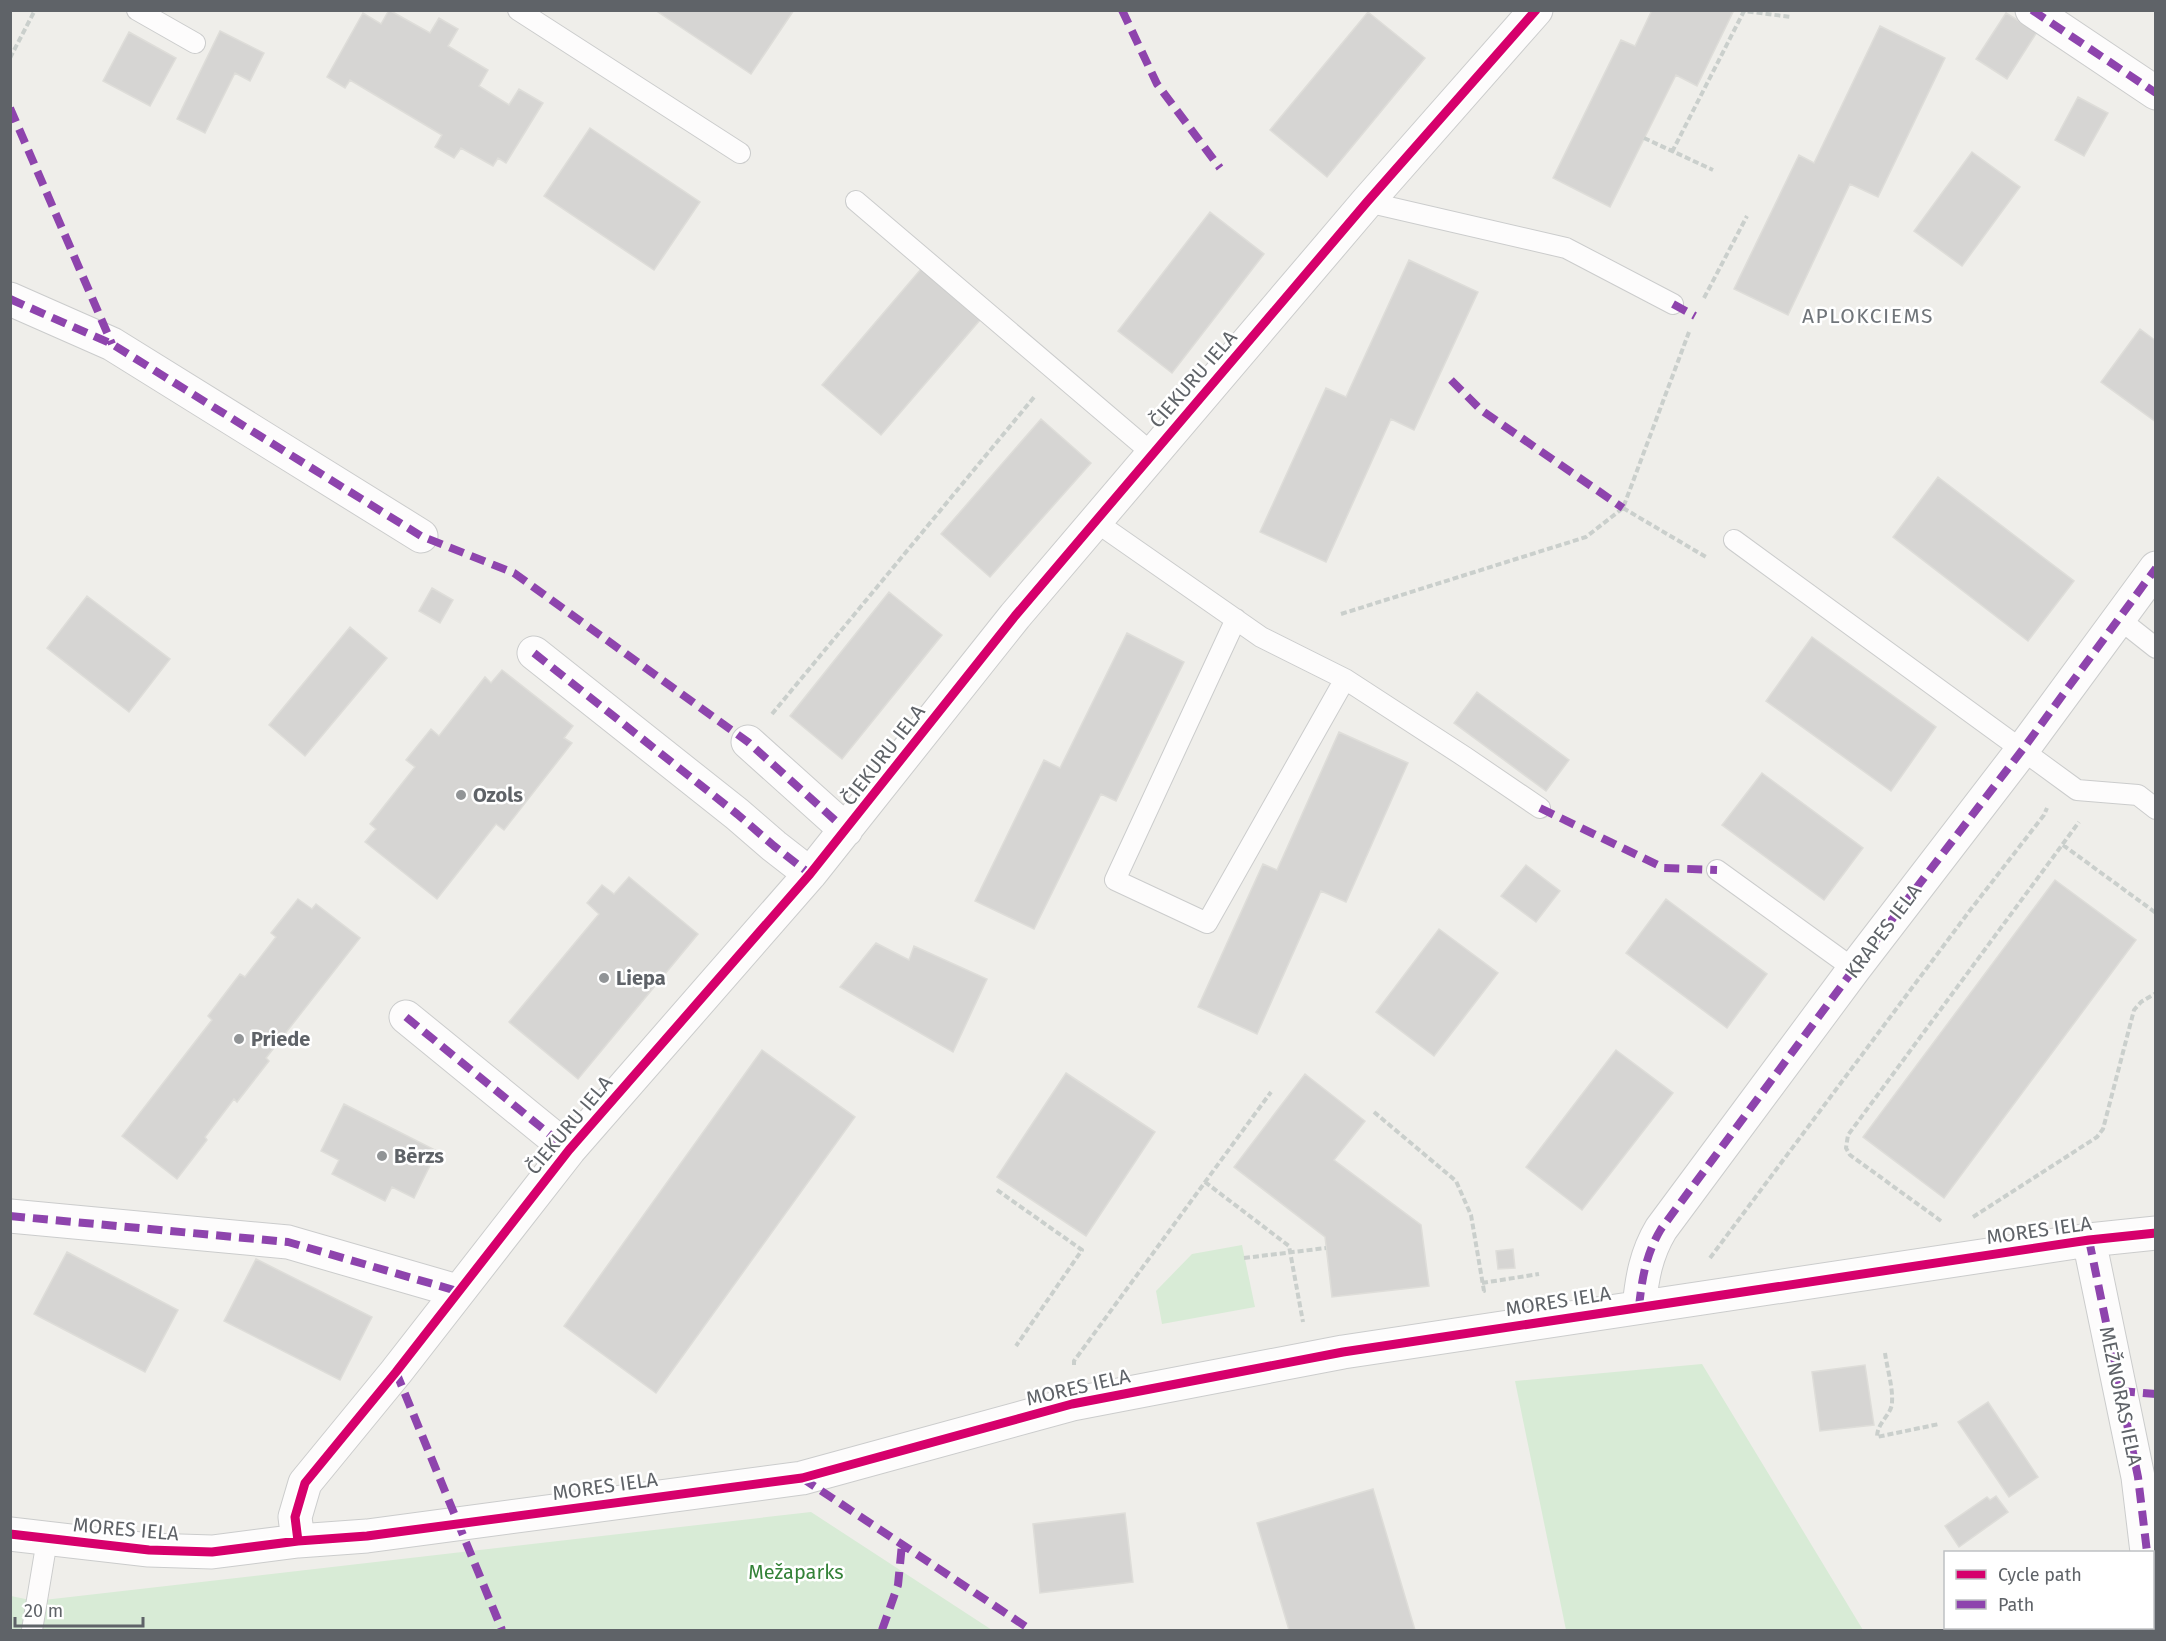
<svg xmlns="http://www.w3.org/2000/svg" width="2166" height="1641" viewBox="0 0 2166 1641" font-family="'Fira Sans',sans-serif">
<rect width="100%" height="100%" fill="#efeeea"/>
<path fill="#d8ebd6" d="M1242,1245l13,62 -93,17 -6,-33 36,-37z
M1702,1364l161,266h-297l-51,-249z
M811,1512l181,118h-981v-34l24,5z"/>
<path fill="#d6d5d3" stroke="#deddd9" stroke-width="1.5" d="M389,10l41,23 9,-15 19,11 -10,17 40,24 -9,16 30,19 10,-16 24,14 -37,60 -8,-5 -5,8 -32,-18 -7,10 -19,-11 7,-12 -92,-55 -5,8 -18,-11 36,-64 18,11z
M655,10h139l-43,64z
M1652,10h82l-37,76 -21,-11 -66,132 -57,-29 68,-138 14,6z
M1368,12l57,46 -98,119 -57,-47z
M2006,13l31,19 -30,47 -31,-20z
M1880,26l65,32 -67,139 -28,-13 -62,131 -54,-26 65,-134 15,8z
M220,31l44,22 -14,28 -15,-8 -30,60 -28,-14z
M129,32l47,26 -26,48 -47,-25z
M2078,97l30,16 -24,43 -29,-16z
M590,128l110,74 -46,68 -110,-74z
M1972,152l48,35 -58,79 -48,-35z
M1210,212l54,42 -92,119 -54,-42z
M1409,260l69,32 -64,138 -23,-11 -65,143 -66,-30 66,-144 20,9z
M921,269l59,51 -99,115 -59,-50z
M2140,329l16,12v81l-55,-40z
M1041,419l50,44 -101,114 -49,-43z
M1938,477l136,104 -46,60 -135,-104z
M432,588l21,12 -13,23 -21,-12z
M889,592l53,43 -100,124 -52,-43z
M87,596l83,63 -41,53 -82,-64z
M350,627l37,31 -82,98 -36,-31z
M1127,633l57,29 -68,139 -15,-7 -67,135 -59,-28 69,-141 16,8z
M1812,637l124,90 -45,64 -125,-90z
M502,670l71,56 -9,12 8,5 -68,87 -8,-6 -59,75 -72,-57 11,-13 -6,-5 45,-57 -9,-7 25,-31 8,7 46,-59 6,6z
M1477,692l92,68 -23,31 -92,-68z
M1339,732l69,31 -62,139 -25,-11 -64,143 -59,-27 65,-143 14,6z
M1762,773l101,75 -39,52 -102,-75z
M1526,865l34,26 -24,31 -35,-26z
M629,877l69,57 -120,145 -69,-57 90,-108 -12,-11 15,-18 12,9z
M2055,880l81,60 -192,258 -81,-61z
M298,899l14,10 4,-5 44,34 -94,120 3,3 -32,41 -3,-3 -29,38 2,3 -30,39 -55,-43 90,-116 -4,-4 32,-42 5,3 31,-40 -5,-4z
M1666,899l101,75 -40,54 -101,-75z
M1439,929l59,44 -64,83 -58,-44z
M876,943l33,17 5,-14 73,33 -34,73 -113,-65z
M762,1050l93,67 -199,276 -92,-67z
M1616,1050l57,43 -91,117 -56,-43z
M1066,1073l89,59 -69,104 -89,-59z
M1305,1074l60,47 -31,39 87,65 8,61 -97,11 -7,-60 -91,-70z
M344,1104l93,47 -23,47 -22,-11 -7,14 -53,-27 7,-14 -18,-9z
M1513,1249l2,19 -17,1 -2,-18z
M67,1252l111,58 -33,62 -111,-58z
M256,1259l116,58 -32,63 -116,-59z
M1865,1365l9,60 -54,6 -8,-59z
M1988,1402l50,75 -29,20 -51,-75z
M1373,1489l42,141h-126l-32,-107z
M1996,1496l12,16 -49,35 -14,-21 42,-29 3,3z
M1125,1513l8,69 -93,11 -7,-69z
M1963,1628h79l1,2h-79z"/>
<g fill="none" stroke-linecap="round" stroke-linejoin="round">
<defs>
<path id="service" d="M137,10l58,33
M518,10l222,143
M856,201l297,253
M1367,202l199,46 107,56
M1096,522l165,115 84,42 120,78 75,51
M1734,540l343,250 61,5 18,14
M2118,618l38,30
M1236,619l-121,261 92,43 138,-244
M1717,870l137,99
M32,1630l15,-90"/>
<path id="minor" d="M2032,10l124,83
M10,299l102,45 309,192
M534,653l203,161 37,32 36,28
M748,742l98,88
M406,1017l163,133
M10,1216l278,26 169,49
M2089,1240l49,237 9,75
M1639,1307c3,-29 7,-53 22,-78l193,-260 169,-220 133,-181
M10,1534l139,16 63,2 86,-11 69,-5 435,-58 270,-74 271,-52 746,-112 67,-7
M298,1541l-3,-24 10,-34 91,-111 173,-222 241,-276 205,-258 352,-414 169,-192
M2152,1595l4,25"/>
</defs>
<use href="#service" stroke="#cbcccc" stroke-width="22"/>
<use href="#minor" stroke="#cbcccc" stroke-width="35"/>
<path stroke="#cacfcc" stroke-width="4" stroke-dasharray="6 3" stroke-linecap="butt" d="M10,58l25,-48
M1644,138l69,32
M1672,152l72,-141 47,6
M1704,298l43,-82
M1623,508l83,49
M1341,614l245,-77 37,-29 66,-176
M772,714l263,-318
M2063,845l93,68
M1374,1112l82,69 15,34 13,76h-2
M1205,1182l84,64 14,76
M997,1190l85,60 -66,96
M1973,1217l124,-80 6,-8 31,-119 7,-8 15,-9
M1941,1221l-91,-66 -4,-7 2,-13 231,-313
M1244,1258l82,-10
M1710,1258l258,-345 76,-98 3,-7
M1482,1283l57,-9
M1885,1353c2,15 8,34 7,49 0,13 -15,20 -15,35l62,-13
M1074,1365v-4l197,-269"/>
<use href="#service" stroke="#fdfcfc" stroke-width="20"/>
<use href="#minor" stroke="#fdfcfc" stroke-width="33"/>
<path stroke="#8e44ad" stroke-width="8" stroke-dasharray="15 8" stroke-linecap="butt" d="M1122,10l35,74 63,84
M2032,10l124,83
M10,108l102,236
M10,299l102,45 309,192 93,37 234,169 98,88
M1673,304l22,12
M1451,380l30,30 142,98
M534,653l203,161 37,32 36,28
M1540,808l124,60 53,2
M406,1017l163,133
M10,1216l278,26 169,49
M2089,1240l49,237 9,75
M1639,1307c3,-29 7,-53 22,-78l193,-260 169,-220 133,-181
M396,1372l106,258
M2120,1391l36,3
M802,1478l229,152
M2152,1595l4,25
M882,1630l16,-45 4,-41"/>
<defs>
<path id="cycleway" d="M10,1534l139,16 63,2 86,-11 69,-5 435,-58 270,-74 271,-52 746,-112 67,-7
M298,1541l-3,-24 10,-34 91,-111 173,-222 241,-276 205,-258 352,-414 169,-192"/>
</defs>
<use href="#cycleway" stroke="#fff" stroke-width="13"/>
<use href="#cycleway" stroke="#d6006c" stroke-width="9"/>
</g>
<g fill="#919496" stroke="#fff" stroke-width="2">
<circle cx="461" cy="795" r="6"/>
<circle cx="604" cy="978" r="6"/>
<circle cx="239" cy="1039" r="6"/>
<circle cx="382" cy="1156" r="6"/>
</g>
<g text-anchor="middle" stroke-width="5" stroke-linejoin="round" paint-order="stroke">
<g font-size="20" fill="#5f6368" stroke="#fff">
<text transform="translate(1193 379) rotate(-49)" y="7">ČIEKURU IELA</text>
<text transform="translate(883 755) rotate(-52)" y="7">ČIEKURU IELA</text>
<text transform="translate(1883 931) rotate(-53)" y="7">KRAPES IELA</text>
<text transform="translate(569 1125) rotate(-50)" y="7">ČIEKURU IELA</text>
<text transform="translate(2039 1230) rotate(-8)" y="7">MORES IELA</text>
<text transform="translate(1558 1301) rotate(-9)" y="7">MORES IELA</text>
<text transform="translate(1078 1387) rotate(-13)" y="7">MORES IELA</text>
<text transform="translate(2121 1396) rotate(78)" y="7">MEŽNORAS IELA</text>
<text transform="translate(605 1486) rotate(-8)" y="7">MORES IELA</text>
<text transform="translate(126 1529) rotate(5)" y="7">MORES IELA</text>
</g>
<g font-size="20" font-weight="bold" fill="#5f6368" stroke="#fff" text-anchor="start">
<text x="473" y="802">Ozols</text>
<text x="616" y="985">Liepa</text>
<text x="251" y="1046">Priede</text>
<text x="394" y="1163">Bērzs</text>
</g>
<g font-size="20" fill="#348238" stroke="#fff">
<text x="796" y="1579">Mežaparks</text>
</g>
<g font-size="21" letter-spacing="1.5" fill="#70757a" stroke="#fff">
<text x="1868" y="323">APLOKCIEMS</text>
</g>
</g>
<rect width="2166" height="1641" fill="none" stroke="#5f6368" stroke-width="24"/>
<rect x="1944" y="1551" width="210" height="78" fill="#ffffff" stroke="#bfc1c3" stroke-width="1.5"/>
<rect x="1956" y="1570" width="30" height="9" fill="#d6006c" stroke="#bfc1c3" stroke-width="1.5"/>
<text x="1998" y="1581" font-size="18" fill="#5f6368">Cycle path</text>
<rect x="1956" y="1600" width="30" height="9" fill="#8e44ad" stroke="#bfc1c3" stroke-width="1.5"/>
<text x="1998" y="1611" font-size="18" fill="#5f6368">Path</text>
<path d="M15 1617v9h128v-9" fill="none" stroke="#5f6368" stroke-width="3"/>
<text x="24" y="1617" font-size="18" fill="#5f6368" stroke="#ffffff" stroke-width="4.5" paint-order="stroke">20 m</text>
</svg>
